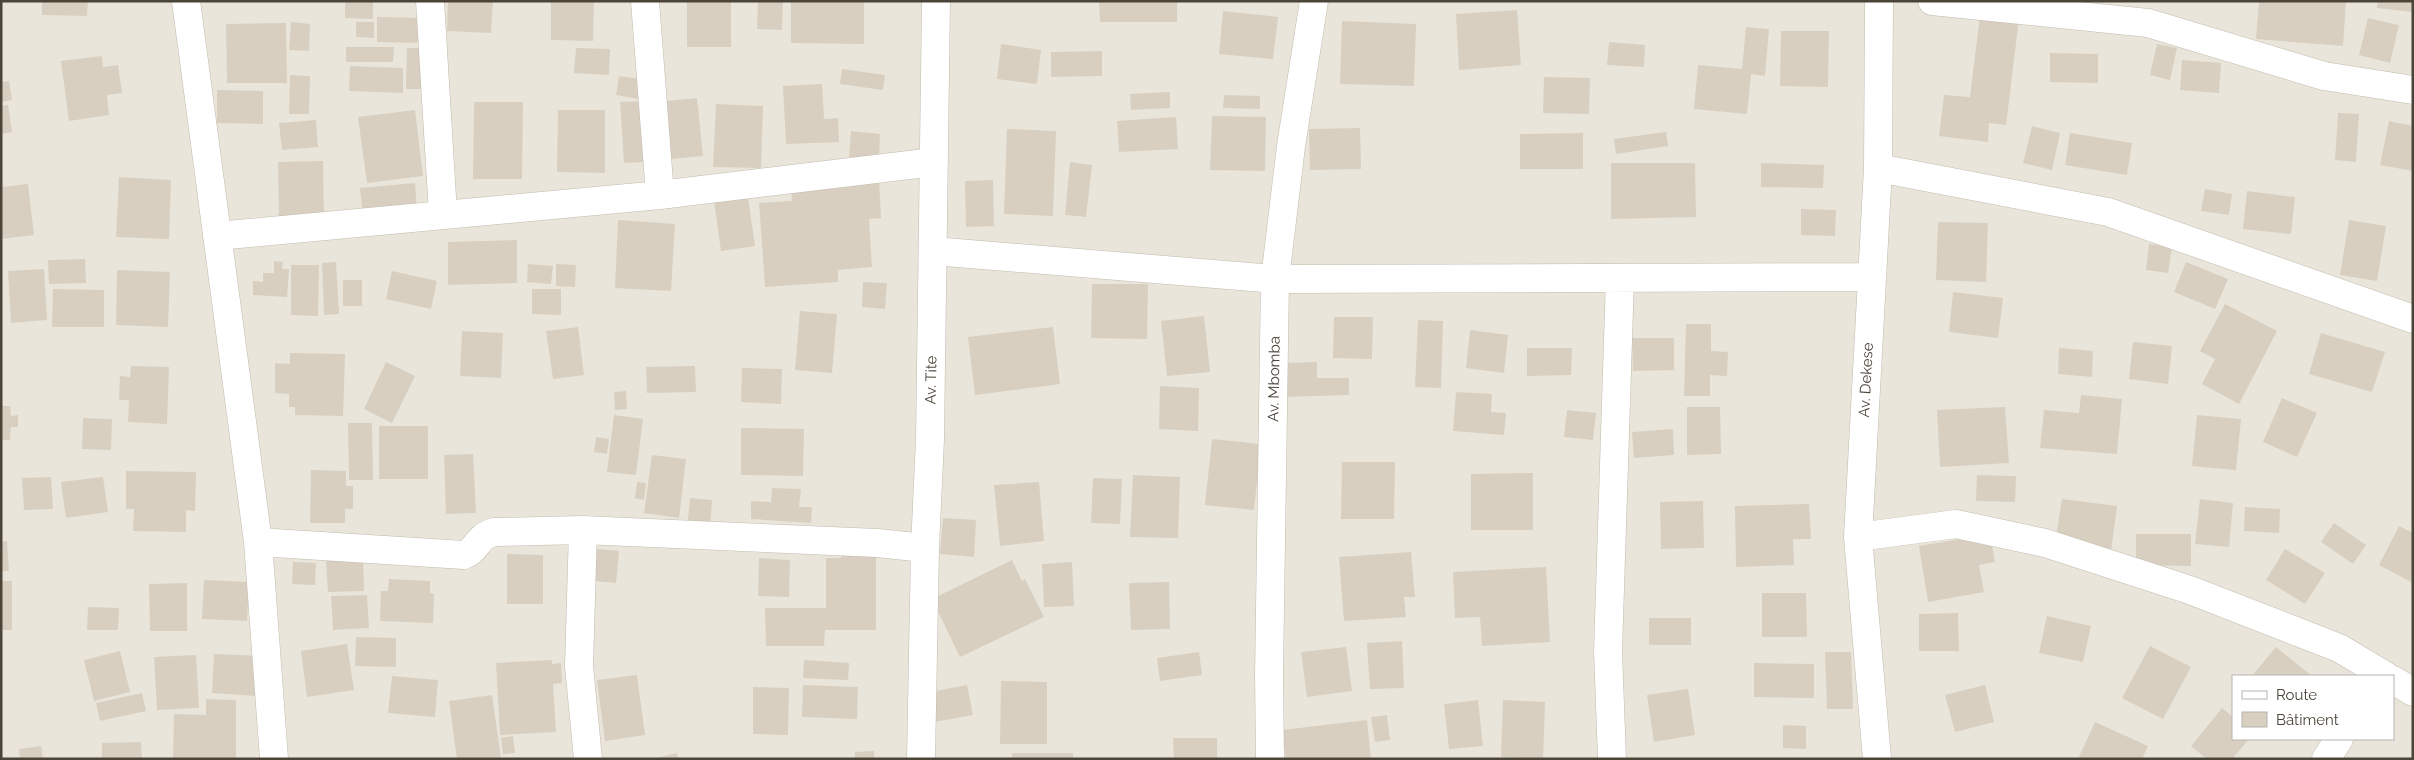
<svg xmlns="http://www.w3.org/2000/svg" width="2414" height="760" viewBox="0 0 2414 760" font-family="Raleway,sans-serif">
<rect width="100%" height="100%" fill="#f6f3ec"/>
<path fill="#eae5da" fill-rule="evenodd" d="M1,1h2412v758h-2412zM2233,676h160v63h-160z"/>
<path fill="#d8cfc1" d="M42,1h46l-1,15 -45,-1z
M345,1h28v18l-28,-1z
M448,1h45l-2,32 -44,-2z
M551,1h43l-1,40 -42,-1z
M687,1h44v46h-44z
M758,1h25l-1,29 -25,-1z
M791,1h73v43l-73,-1z
M1099,1h78v21h-77z
M2259,1h87l-3,45 -87,-7z
M2378,1h35v11l-36,-4z
M1517,10l4,55 -62,5 -3,-56z
M1223,11l55,6 -5,42 -54,-5z
M1980,15l39,4 -13,106 -17,-2 -1,19 -49,-6 5,-41 26,2z
M377,17l47,1 -1,25 -46,-1z
M2368,18l31,7 -9,38 -31,-8z
M1342,21l74,3 -2,62 -74,-2z
M291,22l19,2 -1,27 -20,-1z
M356,22h18v16l-18,-1z
M286,23l1,60h-60l-1,-59z
M1746,27l23,2 -4,47 -14,-2 -4,40 -53,-5 4,-44 44,4z
M1781,31h48l-1,56 -48,-1z
M1609,42l36,3 -1,22 -37,-2z
M1001,44l40,6 -4,34 -40,-5z
M2157,44l20,4 -7,32 -20,-5z
M346,47h48l-1,15h-47z
M407,48h17v41h-18z
M576,48l34,1 -1,26 -35,-2z
M1102,51v25l-51,1v-25z
M2050,53l48,1v29l-48,-1z
M102,56l1,11 15,-2 4,28 -15,2 2,20 -40,6 -8,-60z
M2182,60l39,3 -2,30 -39,-3z
M350,66l53,2v25l-54,-2z
M842,69l43,6 -2,15 -43,-6z
M290,75l20,1 -1,38h-20z
M619,76l22,3 -3,20 -22,-4z
M1544,77l46,1 -1,36 -46,-1z
M9,81l3,19 -11,2v-20z
M822,84l2,35 14,-1 1,24 -53,2 -3,-58z
M217,90l46,1v33l-46,-1z
M1170,92v16l-39,2 -1,-16z
M1224,95l36,1v13l-37,-1z
M697,98l6,58 -32,3 -5,-58z
M641,101l4,61 -21,1 -4,-61z
M474,102h49l-1,77h-49z
M716,104l47,2 -2,62 -48,-1z
M8,105l4,27 -11,2v-28z
M415,110l8,66 -56,7 -9,-66z
M558,110h47v63l-48,-1z
M2338,113l21,1 -3,48 -21,-2z
M1212,116l54,1 -1,54 -55,-1z
M1176,117l2,32 -59,3 -2,-31z
M316,120l2,27 -36,3 -3,-27z
M2389,121l24,5v45l-33,-6z
M2032,126l28,7 -8,37 -29,-7z
M1360,128l1,41 -51,1 -1,-41z
M1007,129l49,2 -3,85 -49,-2z
M851,131l29,3 -1,25 -30,-2z
M1666,132l2,14 -52,8 -2,-15z
M1583,133v36h-63v-35z
M2070,133l62,10 -5,32 -62,-10z
M323,161l1,59h-45l-1,-58z
M1070,162l22,3 -6,52 -21,-2z
M1611,163h84l1,54 -85,2z
M1761,163l63,2 -1,23 -62,-1z
M119,177l52,3 -2,59 -53,-2z
M993,180l1,46 -28,1 -1,-46z
M879,181l2,37 -12,1 3,48 -34,3v12l-73,5 -6,-84 33,-2 -1,-14z
M415,183l2,29 -54,5 -3,-29z
M28,184l6,51 -33,4v-52z
M2205,189l27,5 -3,21 -28,-4z
M747,190l8,56 -34,5 -8,-57z
M2247,191l48,6 -4,37 -48,-5z
M1801,209l35,1 -1,26 -34,-1z
M618,220l57,4 -4,67 -56,-3z
M2349,220l37,6 -9,55 -37,-6z
M1938,222l50,1 -2,59 -50,-2z
M517,240v43l-69,2v-43z
M2149,244l23,3 -4,26 -22,-3z
M85,259l1,24 -37,1 -1,-24z
M274,261l9,1 -1,7h7l-2,28 -34,-2v-14l10,1v-9h11z
M336,262l3,52 -15,1 -2,-52z
M2186,262l42,17 -13,30 -41,-17z
M528,264l25,2 -2,18 -24,-2z
M556,264l20,1 -1,22 -19,-1z
M291,265h28l-1,51 -27,-1z
M44,269l3,51 -36,3 -3,-52z
M117,270l53,2 -2,55 -52,-2z
M392,271l45,10 -6,28 -45,-10z
M343,280h19v26h-19z
M863,282l24,1 -2,26 -23,-2z
M1092,284h56l-1,55 -56,-1z
M53,289l51,1v37h-52z
M532,289h29v26l-29,-1z
M1953,292l50,6 -5,40 -49,-6z
M2225,304l52,27 -38,73 -37,-20 13,-25 -15,-8z
M800,311l37,3 -5,59 -37,-3z
M1204,316l6,56 -43,4 -6,-55z
M1334,317h39l-1,42 -39,-1z
M1418,320l25,1 -2,67 -26,-1z
M1686,324h25v27l17,1 -1,24 -17,-1v21h-26z
M578,327l6,48 -31,4 -7,-48z
M1053,327l7,57 -85,11 -7,-58z
M1470,330l38,5 -4,38 -38,-5z
M462,331l41,2 -2,45 -41,-2z
M2321,333l64,19 -13,40 -63,-18z
M1632,338h42v32l-41,1z
M2133,342l39,4 -4,38 -39,-5z
M1527,348h45l-1,27 -44,1z
M2059,348l34,3 -1,26 -34,-3z
M290,353l55,1 -2,62 -48,-1v-8h-6v-13l-14,-1v-30l15,1z
M386,362l29,14 -23,47 -28,-14z
M1317,362v16h32v17l-65,2v-34z
M131,366l38,1 -2,57 -39,-2 1,-22h-10l1,-24 10,1z
M695,366l1,26 -49,1 -1,-26z
M742,368l40,1 -1,35 -40,-2z
M1160,386l39,2 -1,43 -39,-2z
M626,391l1,18 -12,1 -1,-18z
M1456,392l36,2 -1,18 15,1 -2,22 -51,-4z
M2081,395l41,4 -5,55 -77,-6 4,-38 35,3z
M2282,398l35,15 -20,44 -34,-15z
M1,406h9l1,10 7,-1v12h-7l-1,13h-9z
M1687,407h33l1,47 -34,1z
M2005,407l4,56 -69,4 -3,-57z
M1567,410l29,3 -3,27 -29,-3z
M614,415l29,4 -7,56 -29,-3z
M2197,415l44,4 -5,51 -44,-4z
M83,418l29,1 -1,31 -29,-1z
M348,423h24l1,57h-24z
M379,426h49v53h-49z
M741,428l63,1 -1,47 -62,-1z
M1673,429l1,26 -40,3 -2,-26z
M596,437l13,2 -2,15 -13,-2z
M1212,439l49,5 -7,66 -49,-5z
M473,454l3,59 -30,1 -2,-59z
M652,455l34,4 -7,59 -35,-5z
M1342,462h53l-1,57h-53z
M311,470l35,1v15h7v23h-8v14h-35z
M126,471l70,1 -1,39 -9,-1v22l-53,-1 1,-22h-8z
M1533,473v57h-62v-56z
M1133,475l47,2 -2,61 -48,-1z
M1977,475l39,1 -1,26 -39,-1z
M51,477l2,32 -29,1 -2,-32z
M103,477l5,35 -42,6 -5,-36z
M1093,478l29,1 -2,45 -29,-1z
M637,482l9,1 -2,17 -9,-2z
M1039,482l5,59 -44,5 -6,-61z
M772,488l29,1 -2,18h13l-1,16 -60,-4v-18l20,1z
M690,498l22,2 -2,31 -23,-1z
M2062,499l55,7 -6,45 -56,-8z
M2200,499l33,4 -4,44 -34,-3z
M1703,501l1,47 -43,1 -1,-47z
M1809,504l2,35h-18l1,26 -58,2 -1,-61z
M2245,507l35,2 -1,24 -35,-2z
M943,518l33,2 -2,37 -34,-3z
M2334,523l32,22 -13,19 -32,-22z
M2399,526l14,7v50l-34,-18z
M1990,534l5,28 -16,3 5,27 -56,10 -9,-56z
M2136,534h55v32l-55,-1z
M7,541l2,30h-8v-29z
M597,549l22,2 -3,32 -22,-2z
M2285,549l40,24 -20,31 -39,-24z
M1411,552l4,45h-11l2,20 -62,4 -5,-64z
M841,553h35v77h-51l-1,16h-58l-1,-38h61v-50h15z
M507,554l36,1v49h-36z
M759,558l31,2 -1,37 -31,-1z
M363,560l1,31 -36,1 -2,-31z
M1012,560l10,21 3,-2 19,38 -84,40 -28,-58z
M293,562l23,1 -1,22 -23,-1z
M1072,562l2,44 -30,1 -2,-43z
M1546,567l4,75 -68,4 -2,-29 -25,1 -2,-46z
M389,579l41,2v12l4,1 -1,29 -53,-2 1,-30h7z
M204,580l45,2 -2,39 -45,-2z
M1,581h11v49h-11z
M1169,582l1,47 -39,1 -2,-47z
M187,583v48h-37l-1,-47z
M1762,593h44l1,44h-45z
M367,595l2,33 -36,2 -2,-34z
M88,607l31,1 -1,22h-31z
M1958,613l1,38h-40v-37z
M2047,616l44,10 -8,36 -44,-9z
M1649,618h42v27h-42z
M356,637l40,1v29l-41,-1z
M1402,641l2,47 -34,1 -3,-46z
M347,644l7,46 -47,7 -6,-46z
M2150,646l41,21 -28,52 -41,-21z
M1346,647l6,44 -45,6 -6,-45z
M2276,647l36,29h-60z
M120,651l10,41 -36,9 -10,-41z
M1199,652l3,23 -42,6 -3,-23z
M1825,652h26l2,57h-26z
M214,654l45,2 -3,40 -44,-3z
M196,655l3,53 -42,2 -3,-53z
M552,660v4l9,-1 1,20 -9,1 3,48 -56,3 -4,-72z
M804,660l45,3 -1,17 -45,-2z
M1754,663l60,1v34l-60,-1z
M637,675l8,60 -40,6 -8,-61z
M392,676l46,4 -3,37 -47,-4z
M1001,681l46,1v62h-47z
M803,685l55,2 -1,32 -55,-2z
M967,685l6,30 -39,7 -4,-30z
M1985,685l9,37 -39,10 -10,-37z
M753,687l36,1 -1,47 -35,-1z
M1688,689l7,46 -41,7 -7,-47z
M142,693l4,18 -46,10 -4,-18z
M492,695l9,63 -44,1 -8,-58z
M206,699l30,1v59h-63l1,-45 32,1z
M1478,700l5,46 -34,3 -5,-45z
M1503,700l42,2 -2,57 -42,-2z
M2222,708l11,9v22h16l-17,20h-25l-16,-13z
M1387,715l3,25 -15,2 -4,-25z
M1367,720l4,39h-85l-4,-29z
M2095,722l53,24 -6,13h-64z
M1783,725l23,1v23l-23,-1z
M513,736l2,17 -12,1 -2,-16z
M1173,738h44v21h-43z
M141,742l1,17h-40v-16z
M41,746l2,13h-23l-1,-10z
M874,751v8h-19v-7z
M677,753l1,6h-21v-1z
M1012,753h61v6h-61z"/>
<g fill="none" stroke-linecap="round" stroke-linejoin="round">
<defs>
<path id="minor" d="M186,1l72,541 16,217
M430,1l13,213
M645,1l15,194
M1932,1l216,22 176,53 89,14
M1878,168l230,44 305,107
M217,236l443,-41 274,-33
M933,251l342,28 596,-2
M583,530l-4,136 9,93
M1858,537l98,-13 89,19 145,47 149,58 47,28
M258,542l206,13c13,-4 13,-19 30,-23l89,-2 294,13 48,5
M2393,680l20,12
M921,759l4,-211 5,-109 6,-438
M1270,759l-1,-84 6,-396 16,-133 23,-145
M1612,759l-4,-108 12,-373
M1877,759l-19,-222 20,-369 1,-167
M2326,759l13,-20"/>
</defs>
<use href="#minor" stroke="#c2bbae" stroke-width="29"/>
<use href="#minor" stroke="#fff" stroke-width="28"/>
</g>
<g text-anchor="middle" stroke-width="5" stroke-linejoin="round" paint-order="stroke">
<g font-size="15" fill="#4b4439" stroke="#fff">
<text transform="translate(1274 379) rotate(-89)" y="5">Av. Mbomba</text>
<text transform="translate(931 380) rotate(-89)" y="5">Av. Tite</text>
<text transform="translate(1866 380) rotate(-87)" y="5">Av. Dekese</text>
</g>
</g>
<rect width="2414" height="760" fill="none" stroke="#4b4439" stroke-width="5"/>
<rect x="2232" y="675" width="162" height="65" fill="#ffffff" stroke="#b7b4b0"/>
<rect x="2242" y="691" width="25" height="8" fill="#ffffff" stroke="#b7b4b0"/>
<text x="2276" y="700" font-size="15" fill="#4b4439">Route</text>
<rect x="2242" y="712" width="25" height="15" fill="#d8cfc1" stroke="#b7b4b0"/>
<text x="2276" y="725" font-size="15" fill="#4b4439">Bâtiment</text>
</svg>
